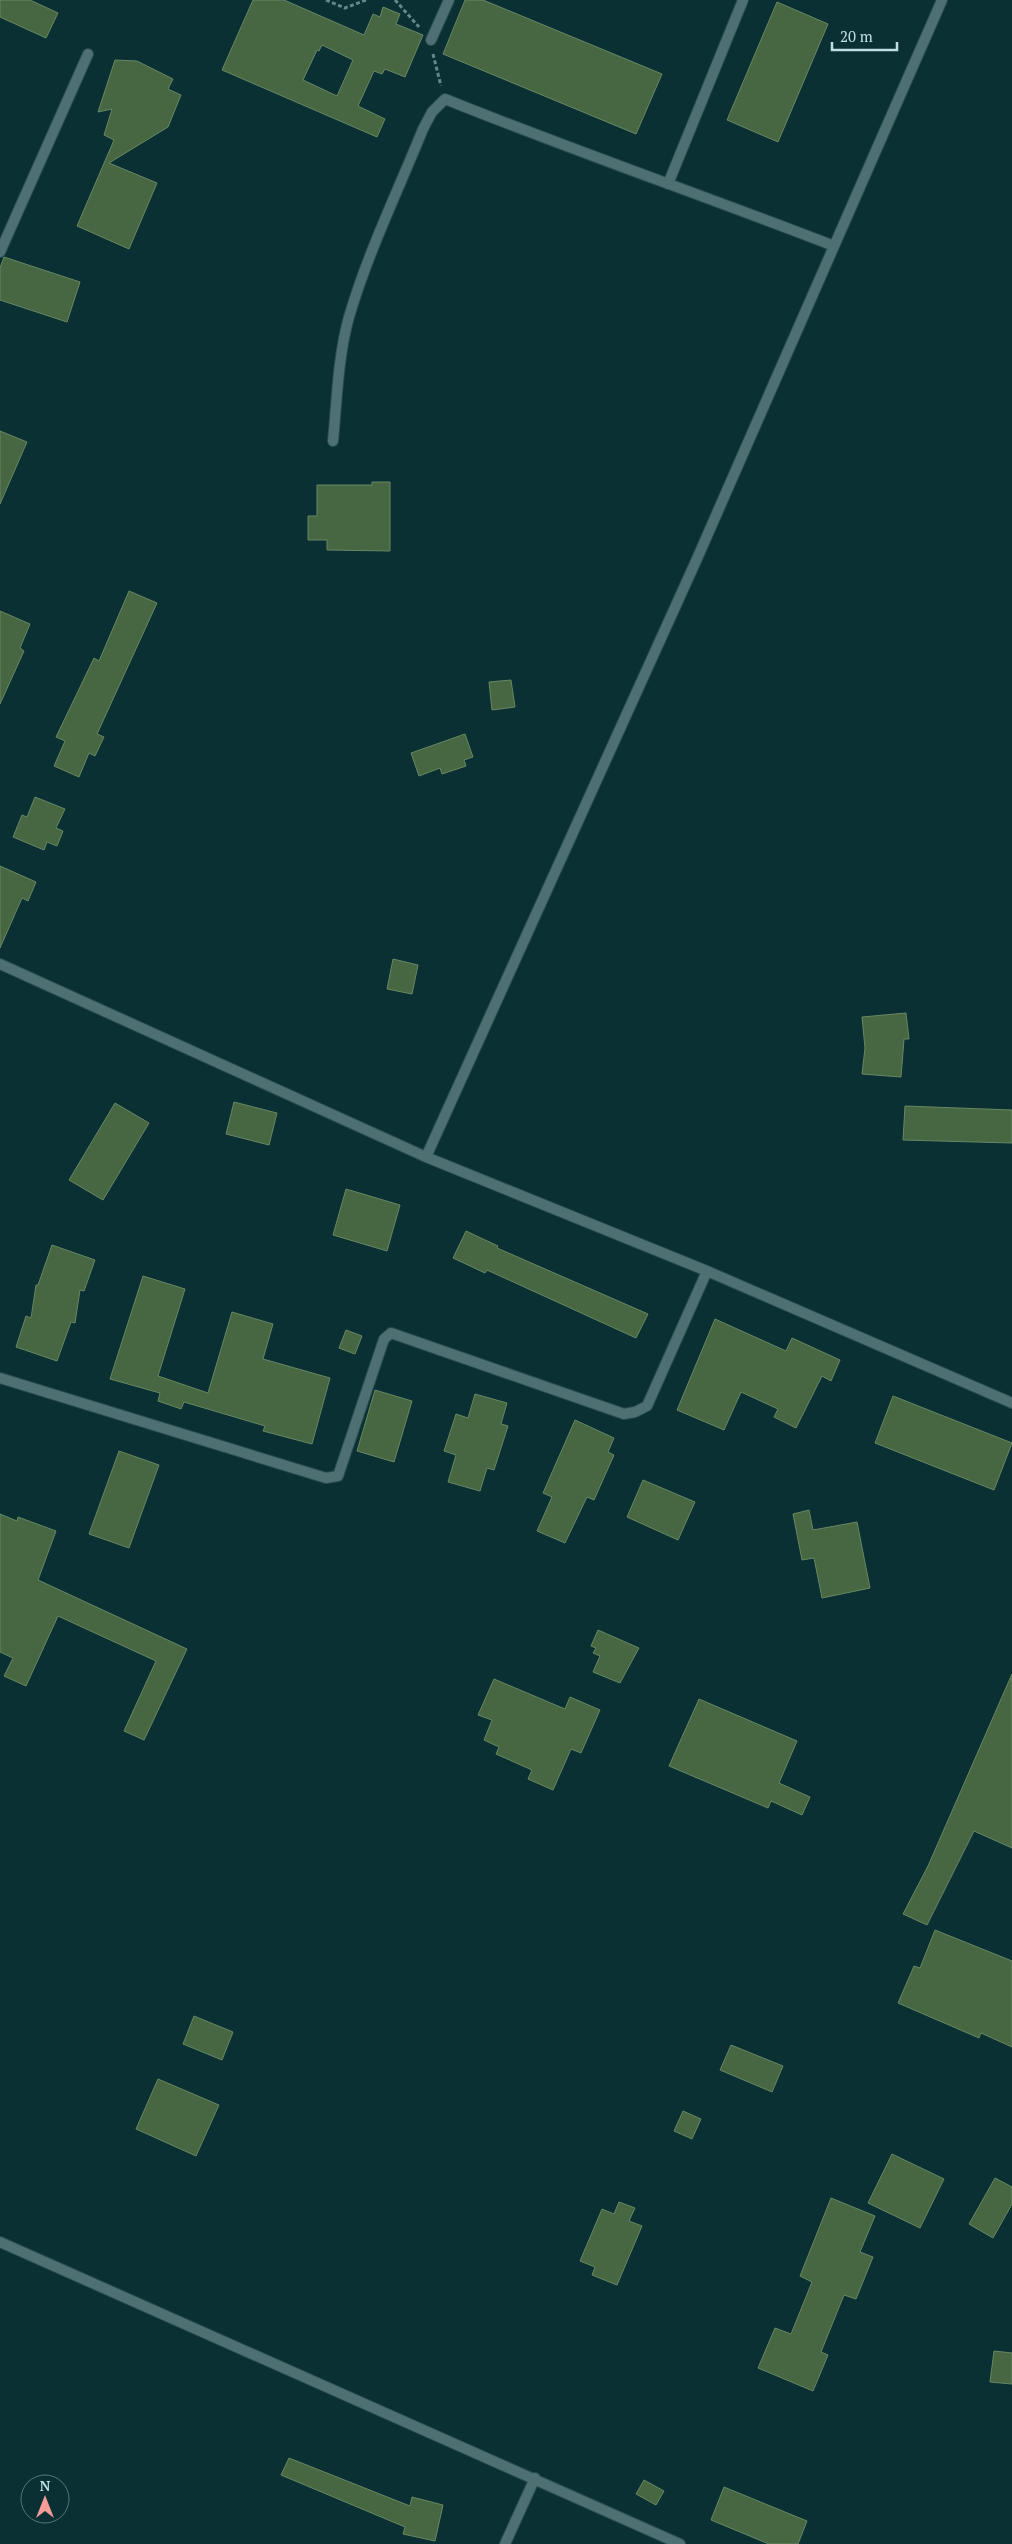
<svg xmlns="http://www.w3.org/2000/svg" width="1012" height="2544" viewBox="0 0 1012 2544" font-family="'PT Serif',serif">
<rect width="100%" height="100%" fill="#0b3033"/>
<path fill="#476743" stroke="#678863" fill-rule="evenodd" d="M0,0h30l28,13 -12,25 -46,-21z
M253,0h31l80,35 9,-21 7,3 3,-10 17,7 -4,10 27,11 -18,42 -20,-8 -3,5 -8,-3 -16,35 27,13 -8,18 -155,-67zM322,45l31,15 -16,36 -34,-16 14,-30 2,1z
M465,0h18l179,74 -26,60 -193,-80z
M777,2l51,22 -50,118 -51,-22z
M115,60l22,1 36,18 -5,10 13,6 -13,32 -59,36 48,20 -28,66 -52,-23 37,-86 -10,-5 8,-26 -14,3z
M4,257l76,25 -13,40 -67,-22v-32z
M0,431l27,11 -27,62z
M372,482h18v69l-63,-1v-10h-19v-24h9v-31h55z
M129,591l28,12 -60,131 7,3 -9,19 -6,-3 -10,24 -25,-11 11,-25 -9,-4 38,-79 5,3z
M0,611l30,13 -10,24 4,3 -24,53z
M511,680l4,27 -23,3 -3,-28z
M465,734l8,23 -9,3 2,6 -24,8 -2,-6 -21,8 -8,-23z
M35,797l30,12 -9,19 7,3 -6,15 -10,-4 -3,8 -31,-13 9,-22 5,2z
M0,866l36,16 -8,19 -6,-3 -22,50z
M393,959l25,6 -6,29 -25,-5z
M906,1013l3,26h-5l-3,38 -39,-3 3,-26 -3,-31z
M234,1102l43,11 -8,32 -43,-11z
M115,1103l34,20 -46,77 -34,-20z
M905,1106l107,4v33l-109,-3z
M346,1189l54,16 -13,46 -54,-16z
M466,1231l32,15 -1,2 151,66 -12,24 -149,-68 -2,3 -32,-15z
M52,1245l43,15 -11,31 -4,-1 -5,33 -4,-1 -14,39 -41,-14 10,-31 5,2 5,-33h2z
M143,1276l42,13 -27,87 50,17 24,-81 41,12 -10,35 67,19 -18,66 -49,-13 2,-5 -81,-24 -3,7 -23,-8 2,-8 -50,-14z
M715,1319l71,32 6,-13 48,22 -9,21 -9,-5 -26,52 -22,-11 4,-8 -37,-17 -17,38 -47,-20z
M346,1330l16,6 -7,18 -16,-6z
M375,1390l37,11 -18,61 -37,-11z
M475,1394l32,9 -6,21 7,2 -14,44 -7,-2 -7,23 -32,-9 8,-27 -12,-4 12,-37 12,4z
M893,1396l119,47 -18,47 -119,-47z
M575,1420l39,18 -6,14 6,3 -20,45 -7,-3 -22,46 -28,-12 15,-34 -9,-4z
M119,1451l40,14 -30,83 -40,-14z
M643,1480l52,22 -17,38 -51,-23z
M809,1510l4,20 44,-8 13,66 -48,10 -8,-40 -12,2 -9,-46z
M0,1514l17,7 1,-4 38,14 -18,49 149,69 -43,91 -20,-9 32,-70 -98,-45 -32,70 -22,-10 9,-18 -13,-6z
M598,1630l41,18 -19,35 -27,-11 7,-16 -7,-3 3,-5 -5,-2z
M1012,1674v174l-38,-17 -47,94 -24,-11 25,-48z
M494,1679l71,30 5,-12 30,13 -19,43 -10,-4 -18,41 -25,-11 4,-9 -36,-16 3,-7 -15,-7 8,-20 -14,-5z
M699,1699l98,42 -18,42 31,14 -8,18 -31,-14 -3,7 -99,-42z
M935,1930l77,31v86l-31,-14 -2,5 -81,-35 16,-37 6,2z
M194,2016l39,16 -11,28 -39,-16z
M731,2045l52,21 -11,26 -52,-22z
M158,2079l61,26 -23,51 -60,-27z
M683,2111l18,8 -9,20 -18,-8z
M892,2154l52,25 -24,49 -52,-25z
M995,2178l17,9v17l-19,34 -24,-14z
M831,2198l44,18 -15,36 13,5 -17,42 -12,-4 -23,57 7,3 -15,36 -55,-23 17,-40 16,6 21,-52 -12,-6z
M619,2202l16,6 -6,13 13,5 -25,59 -25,-10 3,-8 -15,-6 22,-52 12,5z
M994,2351l18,2v31l-22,-2z
M289,2458l121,48 2,-9 31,8 -8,36 -32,-7 2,-7 -124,-52z
M644,2480l20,11 -8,14 -20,-11z
M724,2487l83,34 -9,23h-29l-58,-24z"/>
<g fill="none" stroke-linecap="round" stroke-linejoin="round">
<defs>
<path id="street" d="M431,40l18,-40
M668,184l75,-184
M0,252l88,-198
M333,441c4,-41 5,-85 16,-124 19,-65 49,-126 74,-188l9,-17 13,-13c129,52 260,97 389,147
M0,964l426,193 281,114 305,132
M426,1157l270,-596 246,-561
M0,1378l326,100 12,-2 46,-137 7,-6 233,81 11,-2 12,-6 60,-135
M0,2242l680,302
M505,2544l30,-66"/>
</defs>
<use href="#street" stroke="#284c4f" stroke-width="12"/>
<path stroke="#648789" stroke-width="3" stroke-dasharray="4 2.5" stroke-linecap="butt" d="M326,0l19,8 21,-8
M395,0l24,27
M433,54l8,32"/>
<use href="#street" stroke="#4e7073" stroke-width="10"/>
</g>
<g transform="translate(45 2499)"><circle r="24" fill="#0b3033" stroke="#537679"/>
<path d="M0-4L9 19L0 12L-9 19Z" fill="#f59b98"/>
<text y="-8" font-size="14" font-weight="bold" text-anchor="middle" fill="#bfe0e2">N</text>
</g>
<path d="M832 42v8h65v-8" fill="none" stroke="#bfe0e2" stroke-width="2.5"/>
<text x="840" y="42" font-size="15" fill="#bfe0e2" stroke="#0b3033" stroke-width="4" paint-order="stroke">20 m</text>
</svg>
